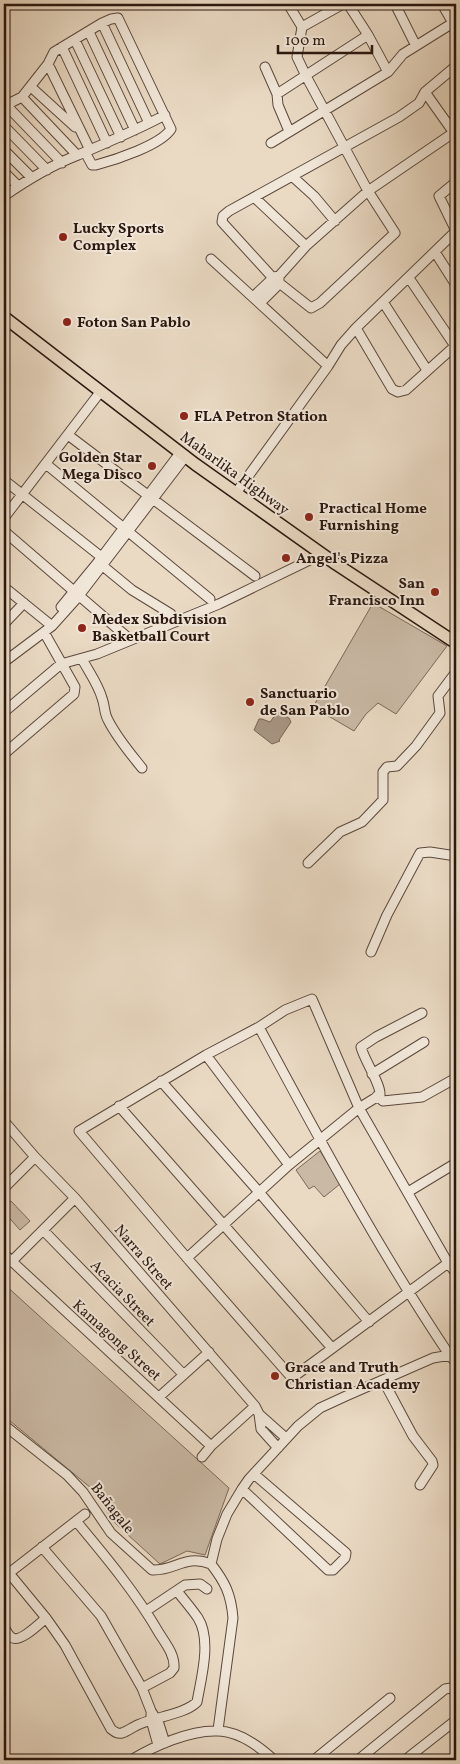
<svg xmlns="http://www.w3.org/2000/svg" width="460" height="1764" viewBox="0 0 460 1764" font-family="Vollkorn,serif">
<rect width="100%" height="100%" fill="#eadac4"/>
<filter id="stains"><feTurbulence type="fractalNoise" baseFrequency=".004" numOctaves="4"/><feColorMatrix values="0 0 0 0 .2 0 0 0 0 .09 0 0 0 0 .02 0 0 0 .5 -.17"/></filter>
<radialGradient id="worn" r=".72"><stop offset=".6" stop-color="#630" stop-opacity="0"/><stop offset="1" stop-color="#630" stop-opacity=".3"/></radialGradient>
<path fill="#cab9a5" stroke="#7a685a" d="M373,603l74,43 -51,68 -18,-11 -12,11 -12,17 -41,-24z
M320,1151l20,33 -16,13 -10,-11 -5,3 -13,-19z
M11,1201l19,20 -10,9 -16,-18v-5z
M4,1284l225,204 -24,67 -18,-4 -27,13 -44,-40 -25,-36 -87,-72z"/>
<path fill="#a99886" stroke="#776456" d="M278,713l11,5 2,4 -12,18 1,1 -8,3 -18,-14 5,-11h3l8,3 6,-8z"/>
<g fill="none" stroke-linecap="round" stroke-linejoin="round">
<defs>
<path id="minor" d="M288,4l14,23 -5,30 9,19 62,115 27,42 -75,70 -9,5 -38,-30 -51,-56 1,-6 6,-5 170,-94 20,-14 6,-11 31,-26
M348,4l20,31 20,37
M395,4l21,42
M442,4l11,19
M102,23l47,100
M302,27l41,-23
M89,32l46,98
M75,40l46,97
M62,47l45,96
M48,64l42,86
M265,67l12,27
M31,87l44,40
M425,92l29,41
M22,97l55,58
M6,105l56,58
M4,106l18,-9 26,-33 6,-12 48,-29 9,-4 7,-1 53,111c-10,16 -56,31 -75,36h-4l-7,-13
M4,126l43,44
M289,131l-11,-26 -1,-11 91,-59
M271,143l117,-71 15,-18 53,-33
M4,150l28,28
M4,172l14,14
M293,177l21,19 21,25
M456,182l-17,14 17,35
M4,196c23,-16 48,-31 74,-41 30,-13 59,-25 87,-40
M255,198l51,48
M435,252l21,33
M211,259l117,107 -92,127
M409,278l46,68
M253,297l20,-19 7,-3 26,-29 62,-55 88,-60
M383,302l44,68
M260,303l19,-19v-6
M356,328l36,61 6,3 8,-2 50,-45
M328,366l13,-21 15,-17 100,-97
M68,435l187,141
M46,464l164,135
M4,480l100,79
M4,518l97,-127
M4,531l122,105
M98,562l34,28 39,24
M4,587l48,39
M61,607l37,-45 82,-109
M4,624l20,-21
M82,659c7,13 16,25 20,39 3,8 2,15 6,22 9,18 22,33 34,48
M4,662l48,-36 26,-29 107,-140
M4,712l57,-48 36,-10 122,-50 103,-50
M4,754l70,-60 1,-7 -31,-55
M308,863l32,-31 22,-10 21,-22v-28l4,-5 10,-1 19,-20 24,-33 -2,-17 18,-24
M371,952l16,-37 33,-62 10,-1 26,4
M259,1027c60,112 120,223 191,329l6,6
M206,1055l83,110
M372,1074l52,-32
M161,1081l98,111 110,130
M377,1096l6,5 39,-4 34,-19
M119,1106l213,242
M4,1121l31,36 40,41 180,208 4,8 2,15 17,19
M4,1188l31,-31
M408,1192l48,-29
M43,1230l140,144
M4,1254l207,192
M187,1258l102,-93 70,-57 21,-13c1,-11 -16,-35 -19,-48l15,-10 46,-24
M456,1258l-8,5 -156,115 -105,-120 -108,-127 127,-76 53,-28 26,-17 27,-11 47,109 89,155 8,10
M11,1262l64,-64
M383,1380l30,56 19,25 1,4 -13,20
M159,1397l50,-45
M259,1414l27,24
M4,1425l63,50 16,17 28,41 41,37c24,1 32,-16 59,-6
M202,1457l9,-11 44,-40
M242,1489l86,81h5l12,-12 1,-5 -92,-79
M76,1521c30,36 60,72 83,112 7,11 16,22 15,35l-4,5 -28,15
M42,1547l59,69 41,72 9,23 8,13 6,19
M9,1573l37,45 19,27 46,84c4,3 6,5 11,4 6,-2 12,-7 18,-9 16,-7 45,-10 57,-22 4,-23 15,-62 1,-84 -6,-9 -14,-18 -21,-27
M4,1577l81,-63
M146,1611l39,-26 15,-1 7,5
M4,1627c2,3 4,8 7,10 8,7 28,-13 35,-19
M151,1714v6l7,25
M218,1730l15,-112c-2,-24 -8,-36 -22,-54l6,-25 10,-25 15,-25 7,-10 49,-53 22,-18 26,-12 87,-38 23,-4
M131,1760c23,-14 59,-30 86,-29 22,0 42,15 57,29
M314,1760l76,-62
M358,1760l87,-71 6,-1 5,3
M405,1760l51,-40
M452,1760l4,-3"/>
<path id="major" d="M4,317l191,147 141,100 120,79"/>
</defs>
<use href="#minor" stroke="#5b483c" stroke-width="11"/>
<use href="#major" stroke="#2b170f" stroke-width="14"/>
<use href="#minor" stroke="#f1e7d9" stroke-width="9"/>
<use href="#major" stroke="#eadac4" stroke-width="11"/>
</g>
<g fill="#8f2418" stroke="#f1e7d9" stroke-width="2">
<circle cx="63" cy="237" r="5"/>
<circle cx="67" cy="322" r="5"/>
<circle cx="184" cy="416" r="5"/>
<circle cx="152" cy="466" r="5"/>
<circle cx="309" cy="517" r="5"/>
<circle cx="286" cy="558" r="5"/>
<circle cx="435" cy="592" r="5"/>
<circle cx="82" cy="628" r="5"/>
<circle cx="250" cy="702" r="5"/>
<circle cx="275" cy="1376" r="5"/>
</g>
<g text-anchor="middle" stroke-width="4" stroke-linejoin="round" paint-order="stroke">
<g font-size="15" font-weight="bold" fill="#2b170f" stroke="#f1e7d9" text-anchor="start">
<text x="73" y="233">Lucky Sports<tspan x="73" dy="17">Complex</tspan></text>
<text x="77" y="327">Foton San Pablo</text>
<text x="194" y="421">FLA Petron Station</text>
<text x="142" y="462" text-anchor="end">Golden Star<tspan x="142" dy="17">Mega Disco</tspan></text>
<text x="319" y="513">Practical Home<tspan x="319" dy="17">Furnishing</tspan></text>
<text x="296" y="563">Angel's Pizza</text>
<text x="425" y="588" text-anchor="end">San<tspan x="425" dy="17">Francisco Inn</tspan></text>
<text x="92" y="624">Medex Subdivision<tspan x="92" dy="17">Basketball Court</tspan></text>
<text x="260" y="698">Sanctuario<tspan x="260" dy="17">de San Pablo</tspan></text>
<text x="285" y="1372">Grace and Truth<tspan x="285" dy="17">Christian Academy</tspan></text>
</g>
<g font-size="15" fill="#2b170f" stroke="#f1e7d9">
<text transform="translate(235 473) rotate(36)" y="5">Maharlika Highway</text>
<text transform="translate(144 1257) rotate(49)" y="5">Narra Street</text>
<text transform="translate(123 1293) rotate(46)" y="5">Acacia Street</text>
<text transform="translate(117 1340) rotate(42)" y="5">Kamagong Street</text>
<text transform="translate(113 1508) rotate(52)" y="5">Bañagale</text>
</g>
</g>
<rect width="460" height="1764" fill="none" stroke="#eadac4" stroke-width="20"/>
<rect x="5" y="5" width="450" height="1754" fill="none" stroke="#2b170f" stroke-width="2.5"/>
<rect x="10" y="10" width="440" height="1744" fill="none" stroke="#2b170f"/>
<path d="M278 45v8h94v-8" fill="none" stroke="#2b170f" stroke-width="2.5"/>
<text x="285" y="45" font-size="15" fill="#2b170f" stroke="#f1e7d9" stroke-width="4" paint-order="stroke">100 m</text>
<rect width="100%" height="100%" filter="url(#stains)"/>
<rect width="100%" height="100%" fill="url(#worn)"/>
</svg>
